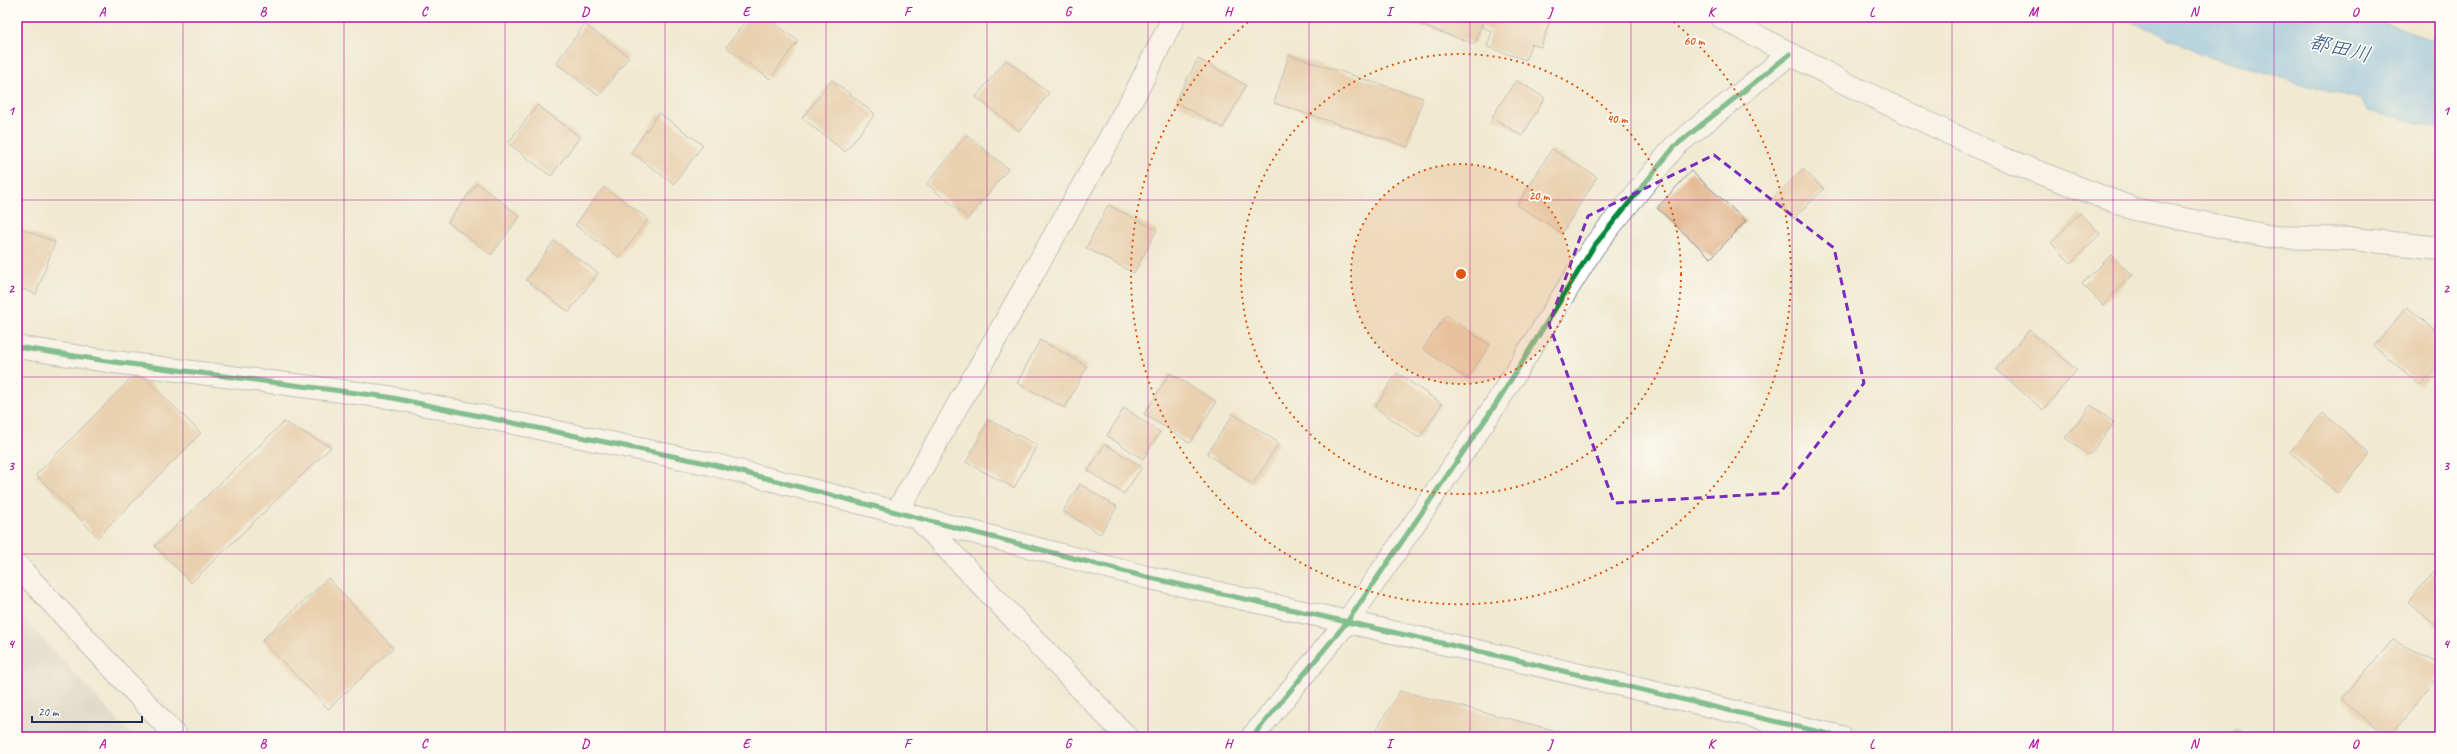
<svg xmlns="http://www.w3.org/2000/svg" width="2457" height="754" viewBox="0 0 2457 754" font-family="Caveat,'Klee One',sans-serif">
<rect width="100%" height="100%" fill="#fdfcf7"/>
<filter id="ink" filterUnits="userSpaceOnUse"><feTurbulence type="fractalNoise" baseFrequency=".025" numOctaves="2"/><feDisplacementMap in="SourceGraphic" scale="8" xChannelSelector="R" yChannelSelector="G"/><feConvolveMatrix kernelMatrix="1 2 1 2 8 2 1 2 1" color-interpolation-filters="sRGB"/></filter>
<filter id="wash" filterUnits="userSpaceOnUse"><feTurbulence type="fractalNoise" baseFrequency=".012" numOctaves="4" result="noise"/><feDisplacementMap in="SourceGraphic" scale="16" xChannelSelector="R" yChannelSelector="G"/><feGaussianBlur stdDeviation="0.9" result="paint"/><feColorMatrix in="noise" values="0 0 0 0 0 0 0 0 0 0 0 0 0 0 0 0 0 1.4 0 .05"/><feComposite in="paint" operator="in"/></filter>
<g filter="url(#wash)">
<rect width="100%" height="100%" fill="#f0ead1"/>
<path fill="#c7c4b8" d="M17,611l116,126h-116z"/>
<path fill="#73baeb" stroke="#4774a4" d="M2119,17h248l73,26v86l-72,-19 -8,-11 -41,-10 -120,-35 -45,-23z"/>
<g id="blocks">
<path fill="#e1b288" d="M749,17h18l31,24 -28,38 -44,-32z
M1397,17h87l-9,27z
M1485,17h66l-10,30 -10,-3 -5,16 -39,-13 5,-16 -10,-4z
M585,24l44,33 -30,39 -43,-33z
M1289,55l134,43 -15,49 -134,-44z
M1198,59l48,26 -23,43 -48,-26z
M1006,60l43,33 -30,38 -43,-34z
M832,80l43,34 -30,38 -43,-34z
M1516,80l29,18 -23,38 -30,-19z
M537,105l43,32 -29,39 -43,-33z
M659,113l44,32 -29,39 -43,-32z
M967,135l41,34 -40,49 -41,-34z
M1552,149l45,28 -35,56 -45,-28z
M1803,169l21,20 -30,29 -21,-20z
M1691,171l55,50 -35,37 -54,-50z
M477,183l43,33 -29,39 -43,-33z
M604,187l44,32 -28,39 -45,-33z
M1108,205l49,25 -23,43 -48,-25z
M2080,213l20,21 -29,29 -20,-20z
M17,227l38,15 -19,52 -19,-7z
M554,241l44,32 -29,39 -43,-32z
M2111,255l21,20 -29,30 -21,-21z
M2407,307l33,27v30l-19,22 -47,-40z
M1446,315l44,30 -23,34 -44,-30z
M2029,330l48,40 -34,40 -47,-41z
M1040,340l47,26 -22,42 -48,-25z
M138,371l63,62 -103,104 -62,-62z
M1170,373l46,29 -26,41 -46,-29z
M1397,373l45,31 -23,34 -44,-31z
M2091,405l23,18 -25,32 -24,-17z
M1124,408l36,24 -17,27 -36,-23z
M2323,413l47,41 -33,39 -47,-41z
M1233,414l46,29 -26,41 -46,-30z
M989,420l48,25 -23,43 -48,-26z
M284,422l47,25 -140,136 -36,-37z
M1105,444l37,23 -18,27 -36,-23z
M1080,484l37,23 -17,27 -37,-23z
M2440,565v64l-32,-27z
M328,578l65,70 -65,61 -66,-69z
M2393,640l47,24v9l-50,64h-4l-45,-38z
M1400,691l177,45v1h-205z
M2236,729l9,8h-16z"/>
</g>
</g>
<g filter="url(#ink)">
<use href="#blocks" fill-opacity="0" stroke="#868c98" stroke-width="1"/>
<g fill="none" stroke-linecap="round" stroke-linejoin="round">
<defs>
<path id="minor" d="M1721,17l126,67 152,73 135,52 139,28 81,2 86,9
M17,347l90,14 281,36 323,67 435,113 358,80 337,80
M897,512l239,-420 38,-75
M917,517l210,220
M1252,737l95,-115 149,-218 98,-158 81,-100 115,-92"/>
<path id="tertiary" d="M17,565l160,172"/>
</defs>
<use href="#minor" stroke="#868c98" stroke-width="24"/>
<use href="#tertiary" stroke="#868c98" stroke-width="24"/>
<use href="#minor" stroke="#fff" stroke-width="22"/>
<use href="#tertiary" stroke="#fff" stroke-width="22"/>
<defs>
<path id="cycleway" d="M17,347l90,14 281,36 323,67 435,113 358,80 337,80
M1252,737l95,-115 149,-218 98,-158 81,-100 115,-92"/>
</defs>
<use href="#cycleway" stroke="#fdfcf7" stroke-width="8"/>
<use href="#cycleway" stroke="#00873e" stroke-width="5"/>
</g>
</g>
<path d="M0 0H2457V754H0ZM1714,155l120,93 30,135 -84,110 -166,10 -65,-179 39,-108z" fill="#f0ead1" fill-opacity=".55" fill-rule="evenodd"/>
<path fill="none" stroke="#7b2cbf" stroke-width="3" stroke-dasharray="8 5" stroke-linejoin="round" d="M1714,155l120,93 30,135 -84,110 -166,10 -65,-179 39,-108z"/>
<path fill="none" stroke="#b5179e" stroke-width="1" stroke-opacity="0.55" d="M183,17v720M344,17v720M505,17v720M665,17v720M826,17v720M987,17v720M1148,17v720M1309,17v720M1470,17v720M1631,17v720M1792,17v720M1952,17v720M2113,17v720M2274,17v720M17,200h2423M17,377h2423M17,554h2423"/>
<circle cx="1461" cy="274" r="110" fill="#de5710" fill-opacity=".12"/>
<g fill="none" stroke="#de5710" stroke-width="2" stroke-dasharray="2 4">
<circle cx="1461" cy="274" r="110"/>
<circle cx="1461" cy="274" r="220"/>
<path d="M1669 18A330 330 0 1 1 1253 18"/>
</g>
<g text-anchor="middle" stroke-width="3.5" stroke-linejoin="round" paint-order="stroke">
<g font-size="21" font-style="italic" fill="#355988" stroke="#fdfcf7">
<text transform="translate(2340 48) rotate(14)" y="7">都田川</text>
</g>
</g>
<circle cx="1461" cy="274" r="6" fill="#de5710" stroke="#fdfcf7" stroke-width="2"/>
<g font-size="12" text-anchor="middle" font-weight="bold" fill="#de5710" stroke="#fdfcf7" stroke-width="3.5" stroke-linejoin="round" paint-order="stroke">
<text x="1694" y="45">60 m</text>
<text x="1617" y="123">40 m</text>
<text x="1539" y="200">20 m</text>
</g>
<rect width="2457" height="754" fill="none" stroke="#fdfcf7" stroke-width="44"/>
<path d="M32 716v6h110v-6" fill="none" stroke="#1b2f5e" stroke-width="2"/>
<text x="38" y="716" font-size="12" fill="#1b2f5e" stroke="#fdfcf7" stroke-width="3" paint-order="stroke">20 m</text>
<rect x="22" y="22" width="2413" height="710" fill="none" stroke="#b5179e" stroke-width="1.5"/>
<g font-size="13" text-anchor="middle" font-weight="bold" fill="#b5179e">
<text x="102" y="16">A</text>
<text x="263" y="16">B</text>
<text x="424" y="16">C</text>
<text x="585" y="16">D</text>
<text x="746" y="16">E</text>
<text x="907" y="16">F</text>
<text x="1068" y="16">G</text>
<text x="1228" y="16">H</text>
<text x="1389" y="16">I</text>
<text x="1550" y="16">J</text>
<text x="1711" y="16">K</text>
<text x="1872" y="16">L</text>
<text x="2033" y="16">M</text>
<text x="2194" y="16">N</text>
<text x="2355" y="16">O</text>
<text x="11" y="115">1</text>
<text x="2446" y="115">1</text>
<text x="11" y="293">2</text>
<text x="2446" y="293">2</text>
<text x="11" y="470">3</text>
<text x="2446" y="470">3</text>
<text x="11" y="648">4</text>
<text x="2446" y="648">4</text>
<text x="102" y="748">A</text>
<text x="263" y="748">B</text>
<text x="424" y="748">C</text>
<text x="585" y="748">D</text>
<text x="746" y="748">E</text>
<text x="907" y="748">F</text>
<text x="1068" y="748">G</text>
<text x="1228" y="748">H</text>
<text x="1389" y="748">I</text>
<text x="1550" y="748">J</text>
<text x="1711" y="748">K</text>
<text x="1872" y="748">L</text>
<text x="2033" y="748">M</text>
<text x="2194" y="748">N</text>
<text x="2355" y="748">O</text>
</g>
</svg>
